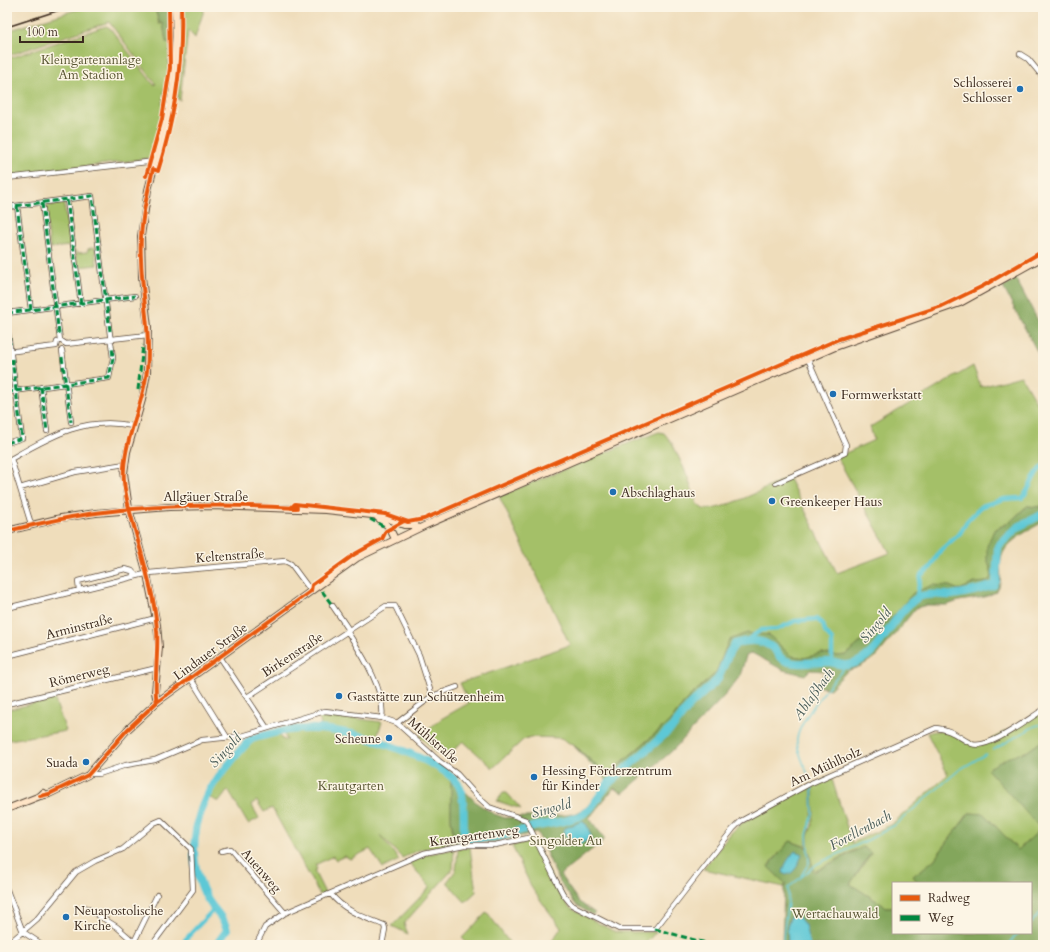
<svg xmlns="http://www.w3.org/2000/svg" width="1050" height="952" viewBox="0 0 1050 952" font-family="Cardo,serif">
<rect width="100%" height="100%" fill="#fcf5e5"/>
<filter id="ink" filterUnits="userSpaceOnUse"><feTurbulence type="fractalNoise" baseFrequency=".025" numOctaves="2"/><feDisplacementMap in="SourceGraphic" scale="8" xChannelSelector="R" yChannelSelector="G"/><feConvolveMatrix kernelMatrix="1 2 1 2 8 2 1 2 1" color-interpolation-filters="sRGB"/></filter>
<filter id="wash" filterUnits="userSpaceOnUse"><feTurbulence type="fractalNoise" baseFrequency=".012" numOctaves="4" result="noise"/><feDisplacementMap in="SourceGraphic" scale="16" xChannelSelector="R" yChannelSelector="G"/><feGaussianBlur stdDeviation="0.9" result="paint"/><feColorMatrix in="noise" values="0 0 0 0 0 0 0 0 0 0 0 0 0 0 0 0 0 1.4 0 .05"/><feComposite in="paint" operator="in"/></filter>
<g filter="url(#wash)">
<rect width="100%" height="100%" fill="#efddbb"/>
<path fill="#a4c067" stroke="#707542" d="M85,7h77v1l-7,1 4,15 4,-1 3,19h4l-2,29 -6,33 2,1 -13,53 -144,19v-118l99,-33 4,2 44,57 2,-1 -47,-62 -102,34v-25z
M182,7h23l-10,31 -7,-8 -8,70 -3,-1 5,-35z
M64,203l6,43 -20,2 -5,-40v-2z
M95,247l2,18 -19,2 -3,-17 3,3 9,-1 1,-3z
M973,366l8,21 40,-11 22,38v89l-3,4 -13,-1 -17,16 -16,8 -7,28 5,17 -4,7 -13,1 -16,7 -10,-4 -35,7 -22,25 -12,7 -34,30 -8,1 -16,-3 -17,5 -14,-2 -23,-21 -39,5 -13,33 -27,24 -18,23 -62,53 -4,-4 -7,-2 -19,-18 -18,-11 -31,-1 -7,3 -30,28 -30,-27 -15,15 -5,-4h-7l-16,-16 21,-17 28,-16 -9,-20 110,-38 -71,-149 130,-53 30,-11 5,1 8,10 15,32 10,29 6,5c19,3 67,-23 85,-32l49,96 53,-20 -53,-96 37,-17 -4,-13z
M54,698l12,33 -57,9 -2,-8v-22z
M1043,711v29l-15,11 13,78 -23,21 -34,-36 -15,-1 -35,47 -20,16 4,7h-25v24h-7l-36,-23 21,-31 -16,-3 -41,22 -6,-24v-13l4,-9 2,-13 -1,-28 18,-9 21,67 40,-19 56,-49 -21,-42c19,-7 34,5 52,13z
M329,715l53,7 -7,20 38,15 38,21v41l3,24 -35,7 -17,8 -22,-23 19,25 -16,8 -13,-19 -20,10 -5,-3 -9,4 -3,-4 -18,9 2,4 -3,2 11,22 -5,2 -48,-87 -8,4 -7,-11 -6,3 8,14 -11,6 -20,-34 -9,12 -13,-6 36,-46 10,-8 27,-8 4,6h4l-4,-8 12,-2 27,1 -3,-15z
M811,785c0,10 2,21 1,30 -1,11 -7,21 -5,32l-17,-6 -22,25 18,18 -2,3 -81,-18 28,-36 11,-10z
M503,793h4l14,16 -24,-8z
M530,840l5,3 24,50 11,15 45,24h41l-12,13h-95l12,-17 -28,-38 -21,-44z
M470,847l6,45 -11,10 -18,-20 9,-12 2,-21z
M454,849l-1,20 -46,51 -3,4 4,10 -16,-8 38,-39 -22,-26 16,-6z
M487,912l24,33h-42l-7,-7z"/>
<path fill="#83a65c" stroke="#5f683d" d="M162,7h6l2,35h-4l-3,-19 -3,1 -5,-15z
M1016,279l27,51v25l-3,2 -37,-70z
M1043,503v19c-12,7 -34,18 -40,31 -6,12 2,27 -7,39l-11,5 -26,4 -12,4h-20l-11,3 -39,48 -16,10 -14,5 -17,18 -13,-3 8,-15 -15,-1 -5,5 -22,-5 -31,-17 -6,3 -6,20 -14,18 -54,57 -49,42 -9,-5 -25,30 16,21 -45,36 19,27 16,11 -2,2 -17,-10 -17,-24 -22,-49 -41,10 -41,1 -4,-24v-41l27,26 16,10 11,4 62,-3 10,-2 10,-6 20,-26 -36,-38 27,24 7,2 5,4 61,-53 18,-23 27,-24 13,-33 18,-7 22,2 22,21 14,2 17,-5 16,3 8,-1 34,-30 12,-7 21,-25 20,-8 16,1 10,4 16,-7 13,-1 4,-7 -5,-17v-12l7,-16 16,-8 17,-16 13,1z
M1043,740v205h-233l-6,-20 -11,-15 -6,16 1,19h-6l2,-58 2,-3 -18,-17 22,-26 18,7 6,24 49,-25 8,6 -21,31 36,23h7v26h138v-50h-113l-5,-7 21,-16 35,-47 15,1 34,36 23,-21 -54,-60 20,-11 21,-7z"/>
<path fill="#5dc8d6" stroke="#4c797a" d="M582,821l5,4 5,13 -16,8 -5,-3 -8,-11 2,-4z
M795,851l7,3c-3,9 -6,19 -16,21l-3,-2c1,-9 6,-15 12,-22z
M793,910l12,15 5,20h-22l-1,-19z"/>
<g fill="none" stroke-linecap="round" stroke-linejoin="round">
<path stroke="#5dc8d6" stroke-width="1.5" d="M993,750l42,-24 8,-2
M810,780c-4,-12 -12,-26 -13,-38 -2,-17 37,-63 49,-76
M801,876l8,-13 -2,-28 6,-22 -1,-27
M1031,923l12,-13
M783,945c-1,-19 7,-38 5,-57l29,-24 51,-24 27,-15 64,-55 27,-16
M1008,945l9,-12"/>
<path stroke="#5dc8d6" stroke-width="4.5" d="M916,600l5,-25 10,-8 9,-16 20,-18 7,-12 15,-15 22,-7 18,-1c9,-9 11,-25 21,-32
M747,640l14,-10 17,-1 17,-8 21,-2 7,5 2,8 7,8v22
M181,944l33,-35"/>
<path stroke="#5dc8d6" stroke-width="8" d="M216,945l11,-15c-2,-11 -13,-20 -19,-30 -8,-14 -14,-34 -14,-49 1,-33 10,-59 32,-83 6,-7 18,-24 26,-29 4,-2 10,-3 14,-4 44,-14 91,-3 133,14 17,7 49,20 59,35 8,12 5,41 6,56l38,-4 30,-9 33,-6 15,-5 10,-7 18,-25 65,-57 17,-22 28,-26 11,-26 6,-9c14,-5 28,-5 39,5 3,3 5,8 8,10 13,8 34,2 48,3 6,1 12,4 18,3 33,-5 43,-53 71,-68 10,-5 23,-1 33,-2 15,-2 28,-5 42,-10l2,-4 2,-35 20,-19 25,-13"/>
</g>
</g>
<g filter="url(#ink)">
<g fill="none" stroke-linecap="round" stroke-linejoin="round">
<defs>
<path id="street" d="M1020,54l8,5 15,18
M7,178l149,-17
M67,200l14,104
M42,203l18,137
M17,206l14,104
M7,207l85,-11 21,162 -4,20 -102,14
M7,313l128,-17
M7,325l15,113 -15,5
M56,346l1,-4 3,-2 6,4 82,-9
M62,350l9,72
M7,352l49,-6
M41,387l6,44
M11,459l20,65
M7,461c41,-23 77,-46 126,-35
M776,483l69,-30 1,-8 -38,-86
M20,488l55,-16 50,-8
M7,523l2,7
M79,590l-1,-9 47,-12 7,2 4,5
M332,605l17,25
M7,608l142,-35 136,-12 6,3 20,27
M347,631c14,22 39,59 35,87
M7,656l149,-38
M220,657l47,71
M191,679l36,58
M247,697l139,-91h9l24,49 13,41
M7,704l150,-36
M397,723l35,-27 25,-9
M89,774h10l27,-9 29,-5 47,-20 40,-4 83,-25 57,7 15,5 42,38 18,13 19,21 13,12 37,13 28,57 9,17 9,11 47,24h36l78,-100 8,-8 68,-37 127,-56c18,2 21,9 36,16 16,6 56,-25 71,-34
M221,851l9,-2 55,64
M7,890l16,42 20,13
M331,894c11,16 35,24 53,31l1,4 -3,16
M85,907l32,20 17,15
M7,945l30,-26 39,-47 19,-11 28,-12 31,-26 7,-3 30,29 2,41 -41,55
M134,945v-3l23,-47
M256,945l9,-18 20,-14 139,-60 40,-8h31l38,-8"/>
<path id="secondary" d="M377,517l12,10 6,12
M7,531l54,-13 35,-5 73,-6 43,-1 114,4 55,6 23,9h10l4,3
M157,702l-2,-10 4,-45 -2,-22 -10,-51 -18,-65 -5,-36 3,-21 15,-52 5,-27 1,-46 -6,-50 -1,-41 7,-46 20,-75 5,-26 3,-52 -1,-30
M40,796l9,-2 39,-19 39,-45 30,-28 200,-144 69,-33 409,-178 125,-44 83,-46
M7,809l33,-13 3,-3"/>
</defs>
<use href="#street" stroke="#564536" stroke-width="6"/>
<use href="#secondary" stroke="#564536" stroke-width="8"/>
<use href="#street" stroke="#fff" stroke-width="4.5"/>
<use href="#secondary" stroke="#fee4c6" stroke-width="6"/>
<path stroke="#3b2a1e" stroke-width="1.5" d="M7,27l62,-20"/>
<path stroke="#00873e" stroke-width="3" stroke-dasharray="6 3" stroke-linecap="butt" d="M67,200l14,104
M42,203l17,131
M17,206l14,104
M7,207l85,-11 18,135
M7,313l128,-17
M7,325l3,19
M62,357l9,65
M41,387l6,44
M138,390l5,-45
M7,392l102,-14 4,-20 -1,-12
M7,443l15,-5 -10,-79
M370,519l13,7 3,5
M322,591l10,14
M655,929l58,16"/>
<defs>
<path id="cycleway" d="M146,176l16,-57 8,-51 -1,-61
M291,508l4,-4 90,10 23,8 16,-3 415,-180 103,-33 41,-20 60,-35
M7,531c30,-7 59,-14 89,-18 66,-9 134,-9 201,-5
M157,702c-4,-8 2,-57 0,-72 -2,-30 -11,-60 -19,-89 -5,-19 -12,-39 -14,-59 -3,-38 19,-74 23,-112 4,-38 -5,-74 -6,-111 -2,-31 5,-60 12,-90l5,2c17,-54 25,-108 23,-164
M40,796l9,-2 39,-19 39,-45 30,-28 154,-111 1,-6 43,-31 27,-15 4,-8 18,-10"/>
</defs>
<use href="#cycleway" stroke="#fcf5e5" stroke-width="6"/>
<use href="#cycleway" stroke="#e8590c" stroke-width="4"/>
</g>
</g>
<g fill="#1f6fb2" stroke="#fcf5e5" stroke-width="1.5">
<circle cx="1020" cy="89" r="4"/>
<circle cx="833" cy="394" r="4"/>
<circle cx="613" cy="492" r="4"/>
<circle cx="772" cy="501" r="4"/>
<circle cx="339" cy="696" r="4"/>
<circle cx="389" cy="738" r="4"/>
<circle cx="86" cy="762" r="4"/>
<circle cx="534" cy="777" r="4"/>
<circle cx="66" cy="917" r="4"/>
</g>
<g text-anchor="middle" stroke-width="3" stroke-linejoin="round" paint-order="stroke">
<g font-size="13" fill="#5a5734" stroke="#fcf5e5">
<text x="91" y="64">Kleingartenanlage<tspan x="91" dy="15">Am Stadion</tspan></text>
<text x="351" y="790">Krautgarten</text>
<text x="566" y="845">Singolder Au</text>
<text x="835" y="918">Wertachauwald</text>
</g>
<g font-size="13" fill="#3b2a1e" stroke="#fcf5e5" text-anchor="start">
<text x="1012" y="87" text-anchor="end">Schlosserei<tspan x="1012" dy="15">Schlosser</tspan></text>
<text x="841" y="399">Formwerkstatt</text>
<text x="621" y="497">Abschlaghaus</text>
<text x="780" y="506">Greenkeeper Haus</text>
<text x="347" y="701">Gaststätte zun Schützenheim</text>
<text x="381" y="743" text-anchor="end">Scheune</text>
<text x="78" y="767" text-anchor="end">Suada</text>
<text x="542" y="775">Hessing Förderzentrum<tspan x="542" dy="15">für Kinder</tspan></text>
<text x="74" y="915">Neuapostolische<tspan x="74" dy="15">Kirche</tspan></text>
</g>
<g font-size="13" fill="#3b2a1e" stroke="#fcf5e5">
<text x="206" y="501">Allgäuer Straße</text>
<text transform="translate(230 555) rotate(-4)" y="5">Keltenstraße</text>
<text transform="translate(79 626) rotate(-14)" y="5">Arminstraße</text>
<text transform="translate(210 651) rotate(-36)" y="5">Lindauer Straße</text>
<text transform="translate(292 654) rotate(-33)" y="5">Birkenstraße</text>
<text transform="translate(79 675) rotate(-14)" y="5">Römerweg</text>
<text transform="translate(434 740) rotate(41)" y="5">Mühlstraße</text>
<text transform="translate(825 766) rotate(-25)" y="5">Am Mühlholz</text>
<text transform="translate(474 835) rotate(-8)" y="5">Krautgartenweg</text>
<text transform="translate(262 870) rotate(49)" y="5">Auenweg</text>
</g>
<g font-size="14" font-style="italic" fill="#455955" stroke="#fcf5e5">
<text transform="translate(875 625) rotate(-50)" y="5">Singold</text>
<text transform="translate(813 694) rotate(-54)" y="5">Ablaßbach</text>
<text transform="translate(225 750) rotate(-48)" y="5">Singold</text>
<text transform="translate(551 808) rotate(-15)" y="5">Singold</text>
<text transform="translate(860 830) rotate(-28)" y="5">Forellenbach</text>
</g>
</g>
<rect width="1050" height="952" fill="none" stroke="#fcf5e5" stroke-width="24"/>
<rect x="892" y="882" width="140" height="52" fill="#fcf5e5" stroke="#afa495"/>
<rect x="900" y="895" width="20" height="6" fill="#e8590c" stroke="#afa495"/>
<text x="928" y="902" font-size="12" fill="#3b2a1e">Radweg</text>
<rect x="900" y="915" width="20" height="6" fill="#00873e" stroke="#afa495"/>
<text x="928" y="922" font-size="12" fill="#3b2a1e">Weg</text>
<path d="M20 36v6h63v-6" fill="none" stroke="#3b2a1e" stroke-width="2"/>
<text x="26" y="36" font-size="12" fill="#3b2a1e" stroke="#fcf5e5" stroke-width="3" paint-order="stroke">100 m</text>
</svg>
